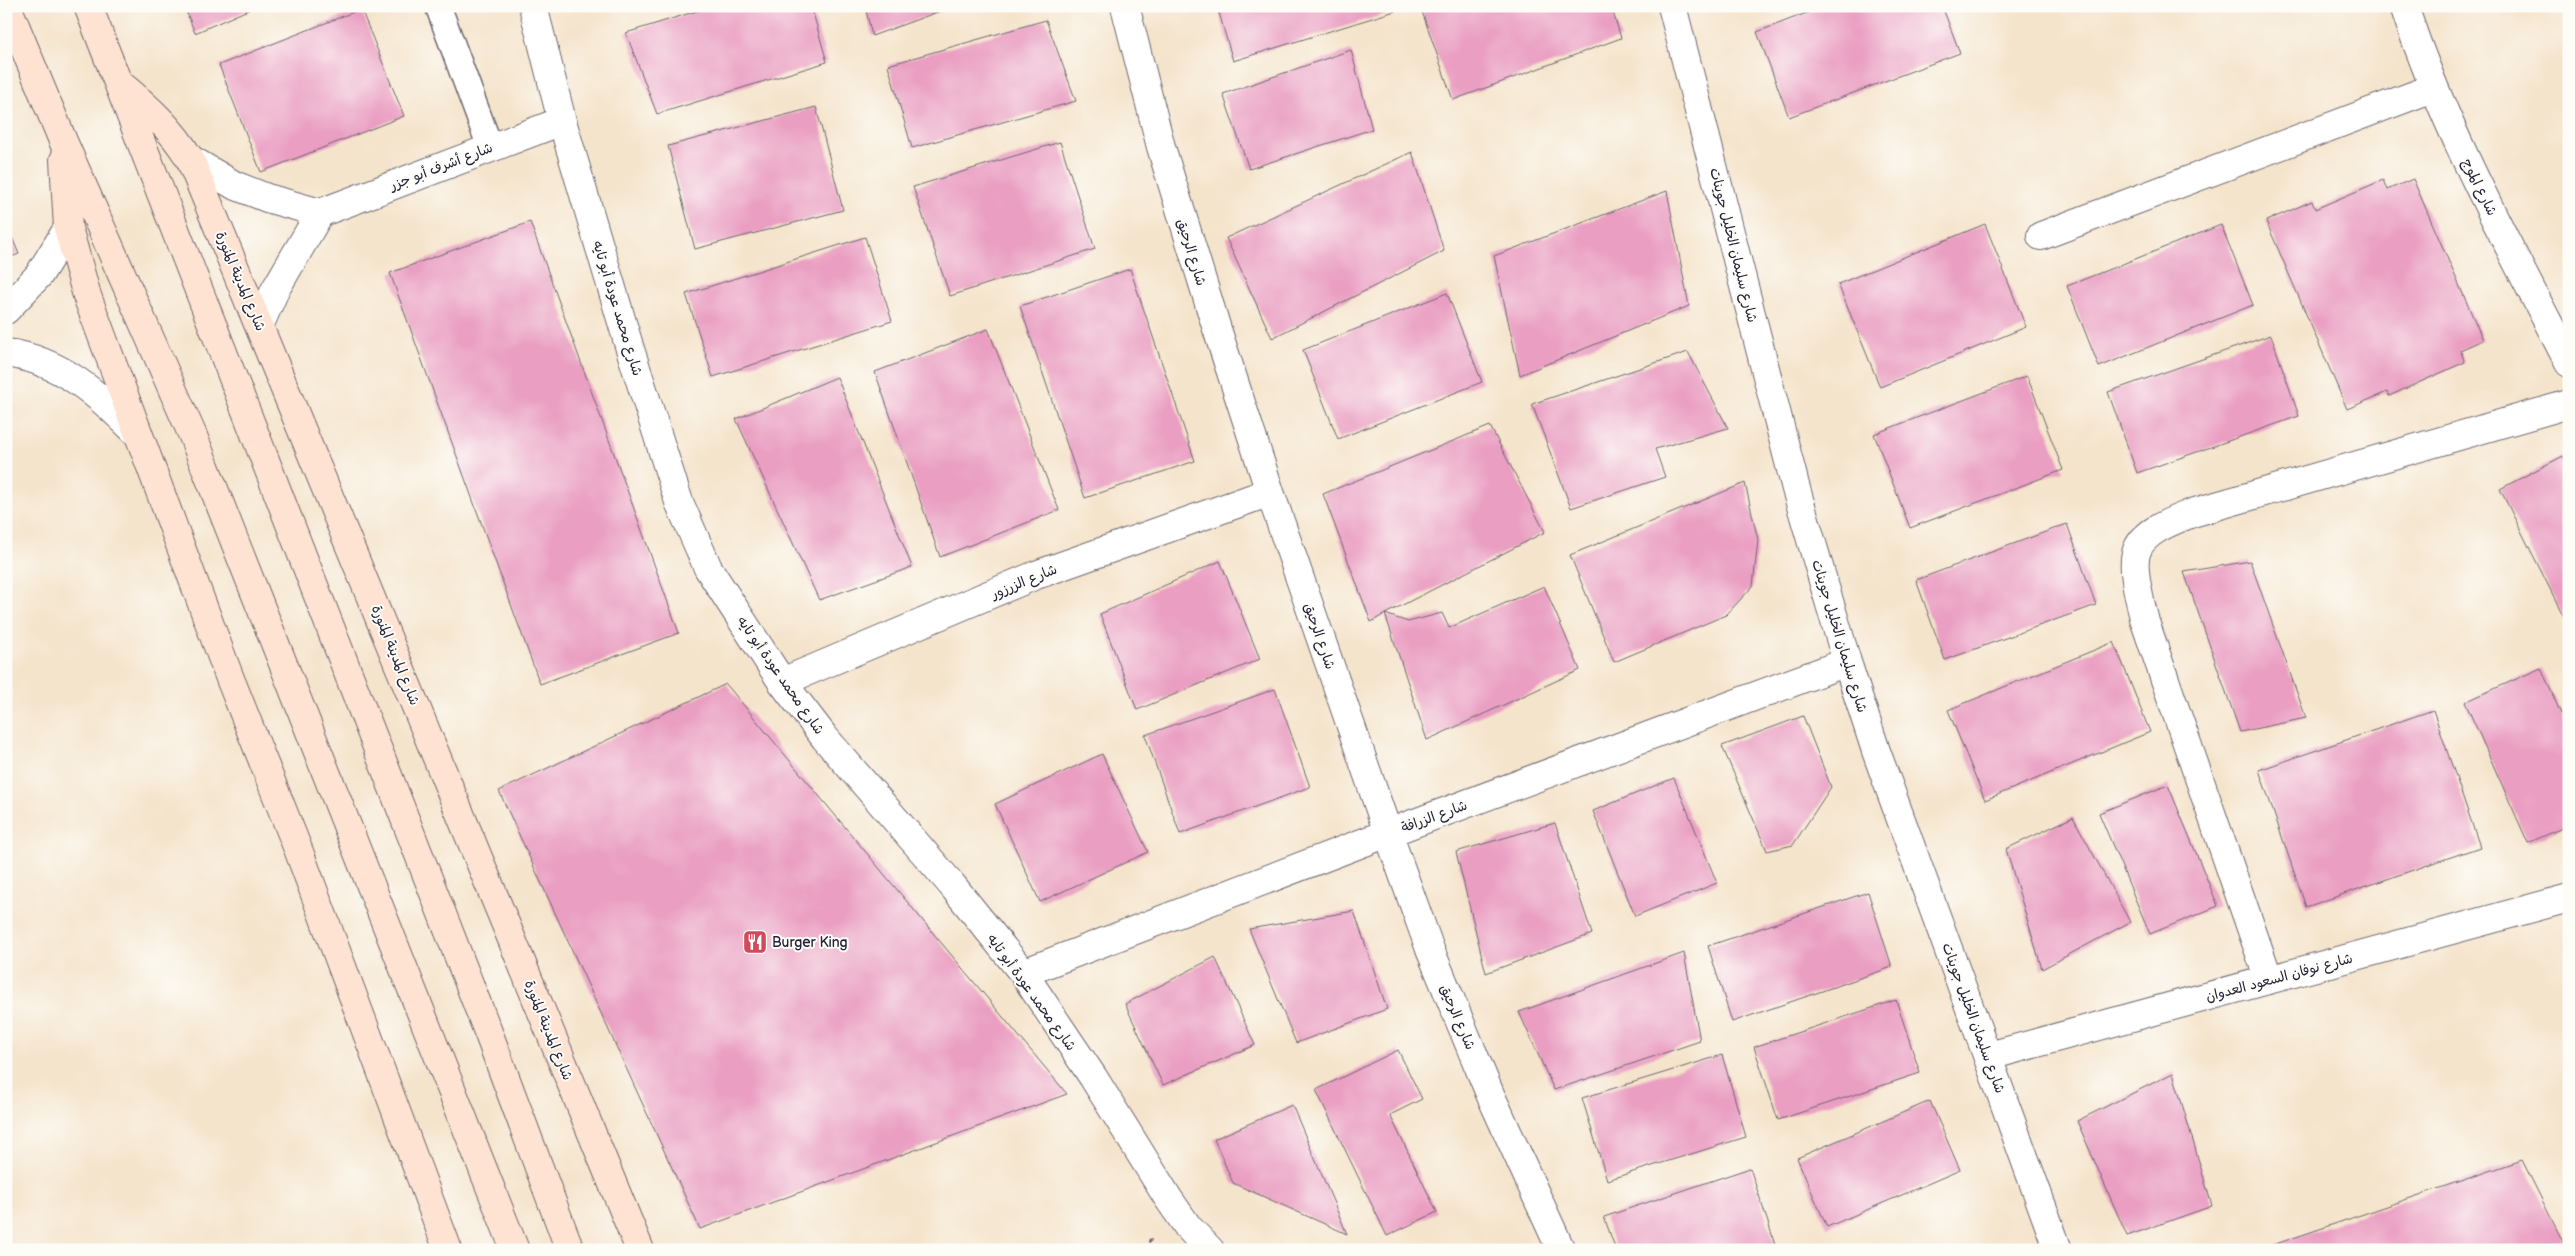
<svg xmlns="http://www.w3.org/2000/svg" width="2575" height="1256" viewBox="0 0 2575 1256" font-family="'Balsamiq Sans','Playpen Sans Arabic',sans-serif">
<rect width="100%" height="100%" fill="#fdfcf7"/>
<filter id="ink" filterUnits="userSpaceOnUse"><feTurbulence type="fractalNoise" baseFrequency=".02" numOctaves="2"/><feDisplacementMap in="SourceGraphic" scale="10" xChannelSelector="R" yChannelSelector="G"/><feConvolveMatrix kernelMatrix="1 2 1 2 8 2 1 2 1" color-interpolation-filters="sRGB"/></filter>
<filter id="wash" filterUnits="userSpaceOnUse"><feTurbulence type="fractalNoise" baseFrequency=".0096" numOctaves="4" result="noise"/><feDisplacementMap in="SourceGraphic" scale="20" xChannelSelector="R" yChannelSelector="G"/><feGaussianBlur stdDeviation="1.12" result="paint"/><feColorMatrix in="noise" values="0 0 0 0 0 0 0 0 0 0 0 0 0 0 0 0 0 1.4 0 .05"/><feComposite in="paint" operator="in"/></filter>
<g filter="url(#wash)">
<rect width="100%" height="100%" fill="#f5e4cc"/>
<g id="blocks">
<path fill="#ea9fc2" d="M184,6h73l-62,27z
M713,6h98l16,56 -170,52 -31,-81z
M865,6h89l-82,30z
M1217,6h176l2,5 -162,50z
M1420,6h191l10,32 -168,62z
M1825,6h117l18,47 -171,64 -32,-85z
M361,9l43,107 -143,56 -42,-107z
M1046,20l30,81 -164,47 -24,-83z
M1351,50l21,79 -123,40 -26,-75z
M816,107l27,103 -148,39 -27,-103z
M1060,142l35,107 -145,47 -37,-109z
M1412,152l32,99 -172,87 -46,-100z
M2413,179l70,161 -23,10 5,12 -76,34 -2,-4 -40,17 -81,-188 46,-20 3,8 68,-29 4,10z
M1667,191l22,115 -169,69 -26,-119z
M530,222l149,411 -139,51 -150,-411z
M6,223l13,31 -13,5z
M1985,224l41,103 -146,60 -42,-103z
M2221,225l32,80 -154,62 -32,-81z
M865,237l27,84 -179,56 -27,-83z
M1130,269l65,192 -110,37 -65,-192z
M1447,293l35,89 -144,57 -35,-89z
M988,329l71,181 -119,47 -65,-185z
M2271,335l28,81 -162,57 -29,-81z
M1688,352l40,76 -73,21 10,28 -94,31 -39,-104z
M2027,376l36,94 -153,58 -36,-94z
M837,377l75,190 -93,33 -83,-181z
M1490,426l55,106 -160,82 23,8 34,-9 7,15 95,-42 36,84 -153,70 -42,-126 -14,8 -48,-128z
M2563,456l6,12v159l-69,-138z
M1745,483l13,57 -5,46 -27,29 -112,47 -44,-107z
M2067,524l29,81 -151,55 -29,-80z
M1220,561l40,98 -123,51 -37,-96z
M2250,561l56,157 -66,14 -56,-160z
M2114,642l36,90 -165,68 -37,-90z
M2541,668l28,64v93l-41,18 -63,-141z
M726,684l341,410 -367,135 -201,-438z
M1275,689l35,98 -130,47 -35,-99z
M2433,710l47,137 -174,60 -47,-137z
M1803,716l28,71 -38,58 -26,6 -45,-105z
M1102,754l46,98 -108,50 -45,-98z
M1674,778l43,105 -82,33 -42,-105z
M2168,785l50,121 -68,28 -51,-121z
M2073,817l57,105 -88,47 -36,-120z
M1555,823l37,111 -106,39 -30,-121z
M1868,892l24,75 -160,55 -24,-76z
M1354,911l33,98 -91,34 -47,-114z
M1684,953l16,88 -146,49 -35,-78z
M1215,957l40,88 -92,40 -38,-81z
M1896,1000l24,73 -142,47 -24,-73z
M1398,1050l24,49 -32,16 47,97 -50,24 -71,-146z
M1722,1055l24,82 -139,43 -25,-82z
M2173,1073l39,133 -85,30 -50,-115z
M1930,1101l30,69 -133,57 -30,-69z
M1292,1105l55,129 -114,-51 -19,-44z
M2522,1160l45,90h-306v-1z
M1750,1168l25,76 -14,6h-145l-12,-33z"/>
</g>
</g>
<g filter="url(#ink)">
<use href="#blocks" fill-opacity="0" stroke="#6c666e" stroke-width="1"/>
<g fill="none" stroke-linecap="round" stroke-linejoin="round">
<defs>
<path id="lane" d="M438,6l52,141"/>
<path id="street" d="M533,6l29,115 68,228 49,153 29,66 74,114 43,56 127,147 71,88 70,104 75,121 20,29 22,23
M1125,6l36,141 55,179 54,166 118,341 43,119 59,142 71,156
M1672,6l124,483 51,173 29,89 182,499
M2404,6c41,125 105,240 165,357
M190,159l44,26 33,13 53,15 242,-92
M2041,236l392,-148
M6,310l33,-35 29,-47
M260,324l15,-34 45,-77
M6,353c56,7 93,43 131,80
M782,682l254,-107 234,-83
M1023,973l365,-140 459,-171
M2269,980l-124,-358c-4,-17 -14,-52 -9,-69 6,-22 37,-32 56,-40l377,-109
M1989,1056l580,-158"/>
<path id="secondary" d="M7,6l56,135 130,295 322,814
M88,6l402,1031 80,213
M120,84c28,23 51,44 70,75l450,1091
M64,160l4,68 19,68 142,380 69,173 150,401"/>
</defs>
<use href="#lane" stroke="#6c666e" stroke-width="28"/>
<use href="#street" stroke="#6c666e" stroke-width="30"/>
<use href="#secondary" stroke="#6c666e" stroke-width="30"/>
<path stroke="#6c666e" stroke-width="3" stroke-dasharray="4 4" stroke-linecap="butt" d="M1146,1250l5,-12"/>
<use href="#lane" stroke="#fff" stroke-width="25"/>
<use href="#street" stroke="#fff" stroke-width="28"/>
<use href="#secondary" stroke="#fee3d2" stroke-width="28"/>
</g>
</g>
<defs>
<symbol id="restaurant-square" viewBox="-11 -11 22 22"><rect x="-9" y="-9" width="18" height="18" rx="4" fill="#d1495b" stroke="#fdfcf7"/><path d="M-5-6h1v4h1v-4h1v4h1v-4h1v5L-1.5 .5V6h-2V.5L-5-1ZM5-6V6H3V1.5H1.5Q1.5-4 5-6Z" fill="#fff"/></symbol>
</defs>
<g fill-rule="evenodd">
<use href="#restaurant-square" x="741" y="928" width="28" height="28"/>
</g>
<g text-anchor="middle" stroke-width="4" stroke-linejoin="round" paint-order="stroke">
<g font-size="14" fill="#22223b" stroke="#fdfcf7">
<text transform="translate(441 166) rotate(-21)" y="5">شارع أشرف أبو جزر</text>
<text transform="translate(2480 187) rotate(64)" y="5">شارع الموج</text>
<text transform="translate(1734 245) rotate(76)" y="5">شارع سليمان الخليل جوينات</text>
<text transform="translate(1192 252) rotate(73)" y="5">شارع الرحيق</text>
<text transform="translate(241 281) rotate(67)" y="5">شارع المدينة المنورة</text>
<text transform="translate(618 308) rotate(73)" y="5">شارع محمد عودة أبو تايه</text>
<text transform="translate(1024 581) rotate(-22)" y="5">شارع الزرزور</text>
<text transform="translate(1320 636) rotate(71)" y="5">شارع الرحيق</text>
<text transform="translate(1840 636) rotate(73)" y="5">شارع سليمان الخليل جوينات</text>
<text transform="translate(396 655) rotate(68)" y="5">شارع المدينة المنورة</text>
<text transform="translate(781 675) rotate(55)" y="5">شارع محمد عودة أبو تايه</text>
<text transform="translate(1434 816) rotate(-20)" y="5">شارع الزرافة</text>
<text transform="translate(2279 977) rotate(-15)" y="5">شارع نوفان السعود العدوان</text>
<text transform="translate(1032 992) rotate(54)" y="5">شارع محمد عودة أبو تايه</text>
<text transform="translate(1458 1017) rotate(67)" y="5">شارع الرحيق</text>
<text transform="translate(1974 1018) rotate(70)" y="5">شارع سليمان الخليل جوينات</text>
<text transform="translate(549 1030) rotate(68)" y="5">شارع المدينة المنورة</text>
</g>
<g font-size="14" fill="#22223b" stroke="#fdfcf7" text-anchor="start">
<text x="772" y="947">Burger King</text>
</g>
</g>
<rect width="2575" height="1256" fill="none" stroke="#fdfcf7" stroke-width="25"/>
</svg>
